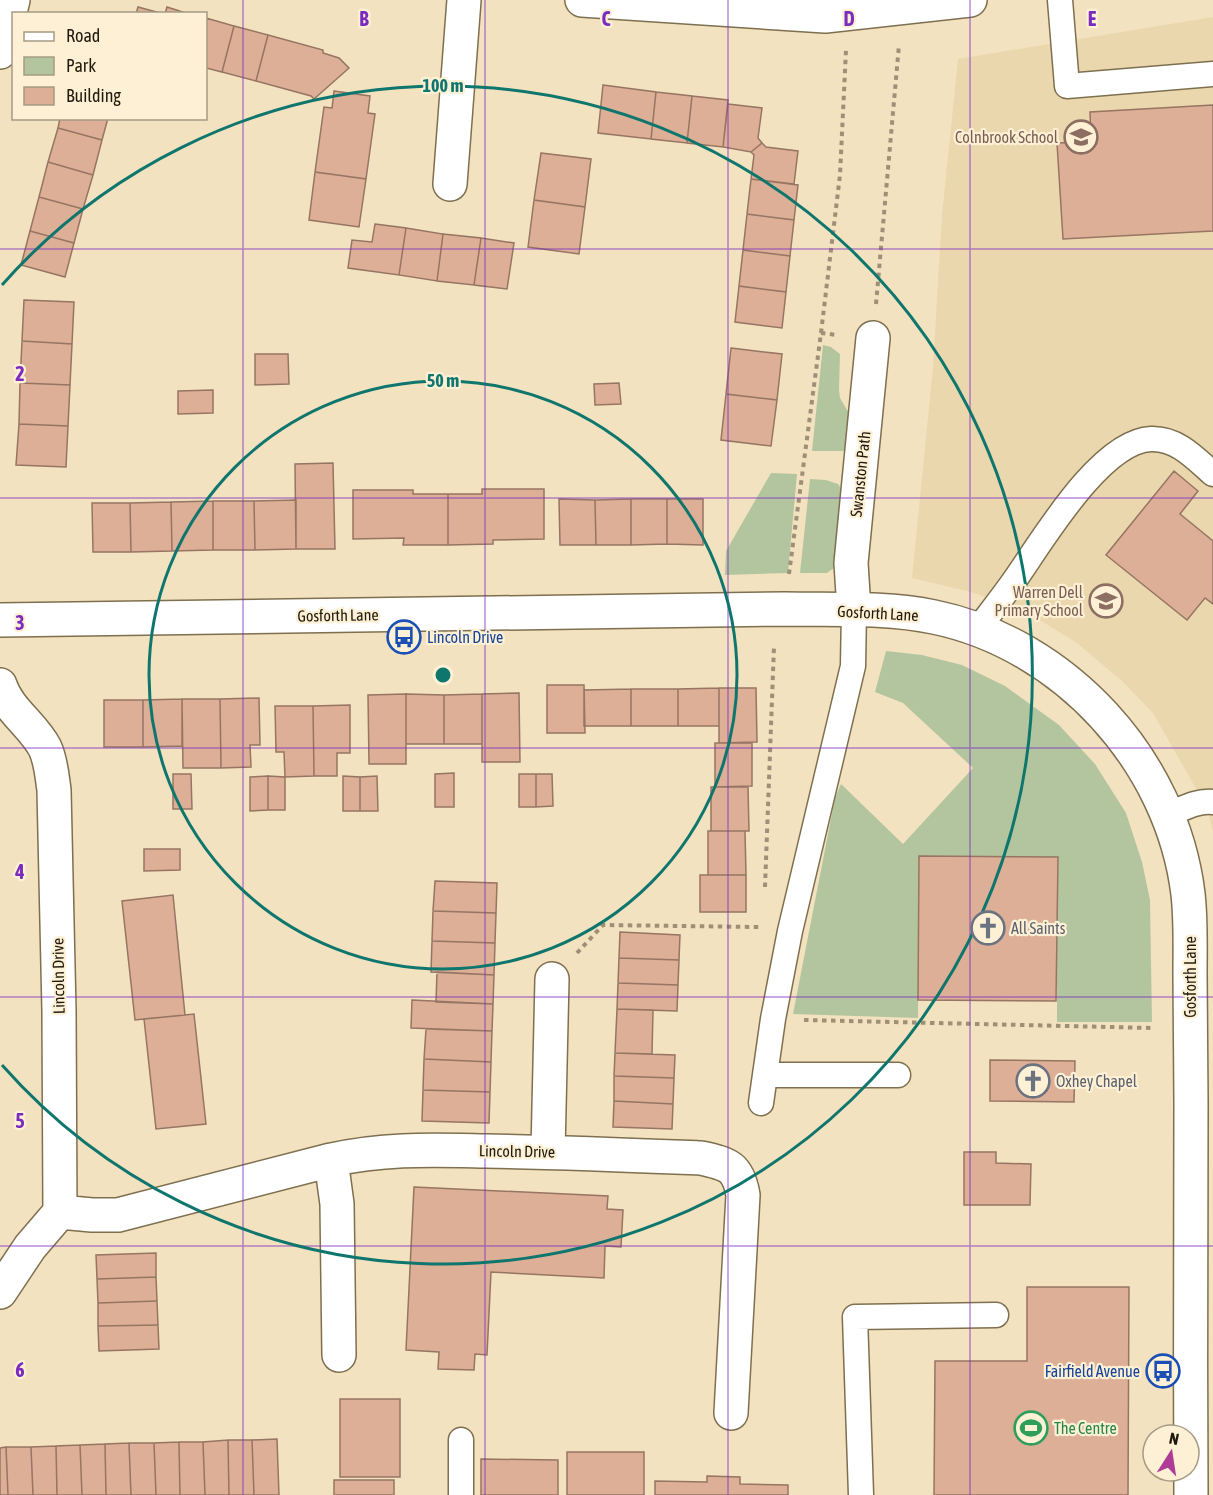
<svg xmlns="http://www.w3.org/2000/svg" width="1213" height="1495" viewBox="0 0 1213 1495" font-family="'Asap Condensed',sans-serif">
<rect width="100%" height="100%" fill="#f3e2bf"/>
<path fill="#ebd7ae" d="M1213,17v815l-6,-24 -54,-95 -31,-32 -45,-38 -52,-32 -54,-19 -59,-14 21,-211 9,-152 16,-156z"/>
<path fill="#b3c59f" d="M823,345l8,2 9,7 -1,36 1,8 10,17v36h-38z
M771,473l26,1 -9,99 -63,2 1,-24z
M810,479l16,1 12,4 7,10 -8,72 -10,7h-27z
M886,651l36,4 40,10 43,21 54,39 36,39 31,49 16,49 8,38 2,122h-95v-165l-138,-1 -1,162 -125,-4 42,-216 6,-14 62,60 70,-76 -70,-65 -28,-11z"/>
<path fill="#ddaf96" stroke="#967563" stroke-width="1.5" d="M138,7l26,7h-28z
M167,7l22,7h-24z
M206,18l28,8 -12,46 -16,-4z
M234,26l34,9 -12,46 -34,-9z
M268,35l55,15v3l16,5 10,10 -35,31 -3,-3 -55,-15z
M603,85l53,7 -5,47 -53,-6z
M334,91l36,5 -2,17 7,1 -9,65 -51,-7 9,-65 8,1z
M656,92l36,4 -5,47 -36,-4z
M692,96l36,4 -5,47 -36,-4z
M728,104l34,4 -4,30 4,5 -11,9 -28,-5z
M1213,105v126l-150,8 -6,-96 34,-1 -1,-30z
M60,118h48l-6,22 -44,-12z
M58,128l44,12 -9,35 -45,-13z
M762,143l4,4 32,4 -4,33 -43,-5 3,-24 -3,-3z
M541,153l50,6 -6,48 -51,-7z
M48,162l45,13 -10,34 -44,-12z
M315,172l51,7 -7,48 -50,-7z
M751,179l47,6 -4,35 -47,-6z
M39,197l44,12 -9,34 -44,-12z
M534,200l51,7 -6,47 -51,-7z
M747,214l47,6 -4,36 -47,-6z
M375,224l31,4 -7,47 -51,-7 4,-28 20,2z
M406,228l37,6 -6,47 -38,-6z
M30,231l44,12 -9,34 -44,-12z
M443,234l38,4 -7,47 -37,-4z
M481,238l33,5 -7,46 -33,-4z
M743,250l47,6 -4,36 -47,-6z
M739,286l47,6 -4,36 -47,-6z
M24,300l50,2 -2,42 -50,-3z
M22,341l50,3 -2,41 -50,-2z
M731,348l51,6 -5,46 -51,-6z
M255,354h33l1,30 -34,1z
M20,383l50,2 -2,41 -49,-2z
M619,383l2,21 -26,1 -1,-21z
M213,390v23l-35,1v-23z
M726,394l51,6 -6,46 -50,-6z
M19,424l49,2 -2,41 -50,-2z
M333,463l2,86h-39l-1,-85z
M1174,471l24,20 -18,23 33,27v63l-8,-6 -18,22 -81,-65z
M482,489h62v50l-51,1v4l-45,1v-51h34z
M353,490h60v4h35v51h-45l1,-7 -51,1z
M559,499l36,1 1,45h-36z
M631,499h36v45l-36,1z
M631,499v46h-35l-1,-45z
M667,499h36v46l-36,-1z
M296,500v49l-41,1 -1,-49z
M213,501h41l1,49h-42z
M213,501v49l-41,1 -1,-49z
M171,502l1,49 -41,1 -1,-49z
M92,503h38l1,49h-38z
M547,685h37l1,48h-38z
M719,688h37l1,54 -38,1z
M719,688v38h-41v-37z
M631,689v37h-47v-36z
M631,689h47v37h-47z
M519,693l1,69h-38v-68z
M406,694v70h-37l-1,-69z
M406,694l38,1v49h-38z
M482,694v50h-38v-49z
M259,698l1,47h-10l1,22 -30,1 -1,-69z
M182,699v47l-39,1v-47z
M182,699h38l1,69h-38z
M104,700h39v47h-39z
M350,705v48h-13v23h-23l-1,-70z
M275,706h38l1,70 -29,1 -1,-25h-8z
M715,743h37v43l-37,1z
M454,773v34h-19v-33z
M173,774h18l1,35h-19z
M519,774h17v33h-17z
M536,774h16l1,32 -17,1z
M268,776l17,1v33h-17z
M268,776v34l-18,1v-34z
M343,776l17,1v34h-17z
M377,776l1,35h-18v-34z
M711,787h37l1,44h-38z
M708,831h37l1,44h-38z
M144,849h36v21l-36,1z
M919,856l139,1 -2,144 -138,-1z
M700,875h46v37h-46z
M435,881l62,2 -1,30 -63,-2z
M173,895l12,120 -50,5 -13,-119z
M433,911l63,2 -1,30 -63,-2z
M620,932l60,3 -1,25 -60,-2z
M432,941l63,2 -1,32 -63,-3z
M619,958l60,2 -1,25 -60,-2z
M437,972l57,3 -1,29 -57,-2z
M618,983l60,2 -1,26 -60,-2z
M412,1000l81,4 -1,27 -81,-3z
M617,1009l36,1 -1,44 -37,-1z
M194,1014l12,110 -50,5 -12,-110z
M426,1029l66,2 -1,31 -67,-3z
M615,1053l60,2 -1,23 -60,-2z
M424,1059l67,3 -1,30 -67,-2z
M990,1060l85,1 -1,41 -84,-1z
M614,1076l60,2 -1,26 -59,-3z
M423,1090l67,2 -1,31 -67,-2z
M614,1101l59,3 -1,25 -59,-2z
M964,1152h32v11l35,1 -1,41h-66z
M414,1187l194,9 -1,13 16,1 -2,37 -16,-1 -1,32 -113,-6 -4,83 -12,-1 -1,16 -36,-1 1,-17 -33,-2z
M156,1253v24l-59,2 -1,-24z
M156,1277l1,24 -59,2 -1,-24z
M1027,1287h102l-1,208h-194l1,-134h92z
M157,1301l1,24 -60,1v-23z
M158,1325l1,24 -60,2 -1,-25z
M340,1399h60v78h-60z
M277,1439l2,56h-25l-2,-55z
M228,1440l1,55h-24l-2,-53z
M228,1440h24l2,55h-25z
M179,1442l1,53h-24l-2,-52z
M179,1442h24l2,53h-25z
M129,1443l2,52h-25l-1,-51z
M129,1443h25l2,52h-25z
M105,1444l1,51h-24l-2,-50z
M80,1445l2,50h-25l-1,-49z
M56,1446l1,49h-24l-2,-48z
M6,1447l2,48h-8v-47z
M6,1447h25l2,48h-25z
M567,1452h77v43h-77z
M481,1459l77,1v35h-77z
M707,1476l33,1v7l48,1v10h-133v-14l52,1z
M334,1480h60v15h-60z"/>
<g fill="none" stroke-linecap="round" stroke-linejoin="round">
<defs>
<path id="lane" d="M1060,0l7,86 146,-12
M978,629c12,-16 24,-31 36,-48 27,-38 86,-140 137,-142 26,-1 44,19 62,35
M1167,815c15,-6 30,-15 46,-13
M765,1075h133
M761,1103l12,-84 17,-88 63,-265 1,-56
M461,1495v-55
M861,1495l-6,-178 141,-2"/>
<path id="street" d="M0,52l13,-52
M450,184l14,-184
M854,610l-3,-47 22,-225
M0,685c8,25 33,40 45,63 6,13 7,28 9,42l5,221 1,201 -30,35 -30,45
M548,1151l4,-172
M331,1160l6,44 2,151
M60,1212l32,3h26l213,-55c55,-12 100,-10 155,-9 72,1 143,4 215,7 27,6 37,8 42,37l-12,218"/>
<path id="secondary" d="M582,0l243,16 145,-16
M0,620l785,-11c49,1 101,-2 149,8 131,27 238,144 254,277 3,26 2,54 2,80 0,43 1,85 1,128 0,131 -1,262 0,393"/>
</defs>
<use href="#lane" stroke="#7e6f4f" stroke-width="27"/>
<use href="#street" stroke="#7e6f4f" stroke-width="36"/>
<use href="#secondary" stroke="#7e6f4f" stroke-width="36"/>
<path stroke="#9d9076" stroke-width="4" stroke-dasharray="4.5 4.5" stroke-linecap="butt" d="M876,304l23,-259
M821,333l19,-158 6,-125
M789,574l32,-241 16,2
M765,887l9,-241
M577,953l26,-28 156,2
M804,1020l349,8"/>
<use href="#lane" stroke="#fff" stroke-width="24"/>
<use href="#street" stroke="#fff" stroke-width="33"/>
<use href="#secondary" stroke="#fff" stroke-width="33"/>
</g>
<path fill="none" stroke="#7b2cbf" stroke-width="1.5" stroke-opacity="0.55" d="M243,0v1495M485,0v1495M728,0v1495M970,0v1495M0,249h1213M0,498h1213M0,748h1213M0,997h1213M0,1246h1213"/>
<g fill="none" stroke="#0f766e" stroke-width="3">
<circle cx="443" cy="675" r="294"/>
<path d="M2 285A589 589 0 1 1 2 1065"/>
</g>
<defs>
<symbol id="school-ring" viewBox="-11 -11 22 22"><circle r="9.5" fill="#fdf0d4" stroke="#8d6e63" stroke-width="1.5"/><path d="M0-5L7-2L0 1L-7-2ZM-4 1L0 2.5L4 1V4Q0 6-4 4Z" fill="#8d6e63"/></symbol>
<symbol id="bus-ring" viewBox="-11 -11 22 22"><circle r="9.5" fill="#fdf0d4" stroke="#1a4fb4" stroke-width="1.5"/><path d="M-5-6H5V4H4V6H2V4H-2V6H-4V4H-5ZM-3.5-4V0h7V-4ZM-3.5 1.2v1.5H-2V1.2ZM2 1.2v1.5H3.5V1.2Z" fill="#1a4fb4"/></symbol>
<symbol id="church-ring" viewBox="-11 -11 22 22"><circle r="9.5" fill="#fdf0d4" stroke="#6b7280" stroke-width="1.5"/><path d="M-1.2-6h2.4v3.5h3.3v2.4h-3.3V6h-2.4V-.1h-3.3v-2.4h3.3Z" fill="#6b7280"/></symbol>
<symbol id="stadium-ring" viewBox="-11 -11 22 22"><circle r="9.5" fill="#fdf0d4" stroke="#2e9e5b" stroke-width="1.5"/><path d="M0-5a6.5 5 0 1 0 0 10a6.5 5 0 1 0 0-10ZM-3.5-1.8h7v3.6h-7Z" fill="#2e9e5b"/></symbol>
</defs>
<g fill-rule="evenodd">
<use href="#school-ring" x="1062" y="118" width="38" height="38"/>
<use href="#school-ring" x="1087" y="582" width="38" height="38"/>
<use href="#bus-ring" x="385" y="618" width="38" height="38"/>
<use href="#church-ring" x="969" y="909" width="38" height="38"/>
<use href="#church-ring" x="1014" y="1062" width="38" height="38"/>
<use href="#bus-ring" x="1144" y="1352" width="38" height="38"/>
<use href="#stadium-ring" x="1012" y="1409" width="38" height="38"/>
</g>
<g text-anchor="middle" stroke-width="4.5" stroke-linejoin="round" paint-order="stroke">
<g font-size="16" fill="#785e54" stroke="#fdf0d4" text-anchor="end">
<text x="1058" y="143">Colnbrook School</text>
<text x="1083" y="598">Warren Dell<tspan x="1083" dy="18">Primary School</tspan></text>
</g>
<g font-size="16" fill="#201a0d" stroke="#fdf0d4">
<text transform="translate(860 474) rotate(-84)" y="6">Swanston Path</text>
<text transform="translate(878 613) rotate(3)" y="6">Gosforth Lane</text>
<text transform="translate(338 615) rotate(-1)" y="6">Gosforth Lane</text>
<text transform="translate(58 976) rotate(-91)" y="6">Lincoln Drive</text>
<text transform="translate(1190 977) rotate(-90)" y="6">Gosforth Lane</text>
<text transform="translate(517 1151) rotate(1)" y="6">Lincoln Drive</text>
</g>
<g font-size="16" fill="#164399" stroke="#fdf0d4" text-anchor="start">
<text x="427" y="643">Lincoln Drive</text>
<text x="1140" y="1377" text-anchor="end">Fairfield Avenue</text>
</g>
<g font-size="16" fill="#5b616d" stroke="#fdf0d4" text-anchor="start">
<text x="1011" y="934">All Saints</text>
<text x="1056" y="1087">Oxhey Chapel</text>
</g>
<g font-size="16" fill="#27864d" stroke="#fdf0d4" text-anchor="start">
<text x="1054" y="1434">The Centre</text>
</g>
</g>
<g font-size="20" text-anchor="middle" font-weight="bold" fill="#7b2cbf" stroke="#fdf0d4" stroke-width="4.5" stroke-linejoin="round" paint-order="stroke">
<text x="364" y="26">B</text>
<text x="606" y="26">C</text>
<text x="849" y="26">D</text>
<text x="1092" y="26">E</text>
<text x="20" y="381">2</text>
<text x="20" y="630">3</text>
<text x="20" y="879">4</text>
<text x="20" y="1128">5</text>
<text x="20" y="1377">6</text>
</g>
<circle cx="443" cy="675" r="9" fill="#0f766e" stroke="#fdf0d4" stroke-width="3"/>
<g font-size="18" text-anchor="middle" font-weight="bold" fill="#0f766e" stroke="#fdf0d4" stroke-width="4.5" stroke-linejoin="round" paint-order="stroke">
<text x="443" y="92">100 m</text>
<text x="443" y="387">50 m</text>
</g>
<rect x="12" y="12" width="195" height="108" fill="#fdf0d4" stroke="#a59a84" stroke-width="1.5"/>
<rect x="24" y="32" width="30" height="9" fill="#ffffff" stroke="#a59a84" stroke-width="1.5"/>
<text x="66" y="42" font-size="18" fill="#201a0d">Road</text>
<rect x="24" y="57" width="30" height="18" fill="#b3c59f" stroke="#a59a84" stroke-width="1.5"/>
<text x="66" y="72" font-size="18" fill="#201a0d">Park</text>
<rect x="24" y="87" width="30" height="18" fill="#ddaf96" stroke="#a59a84" stroke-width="1.5"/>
<text x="66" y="102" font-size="18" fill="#201a0d">Building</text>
<g transform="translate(1171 1453) rotate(12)"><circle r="28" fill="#fdf0d4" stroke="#a59a84" stroke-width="1.5"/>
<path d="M0-4.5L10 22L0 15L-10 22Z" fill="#ae3c96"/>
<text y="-9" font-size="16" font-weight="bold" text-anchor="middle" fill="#201a0d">N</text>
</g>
</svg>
